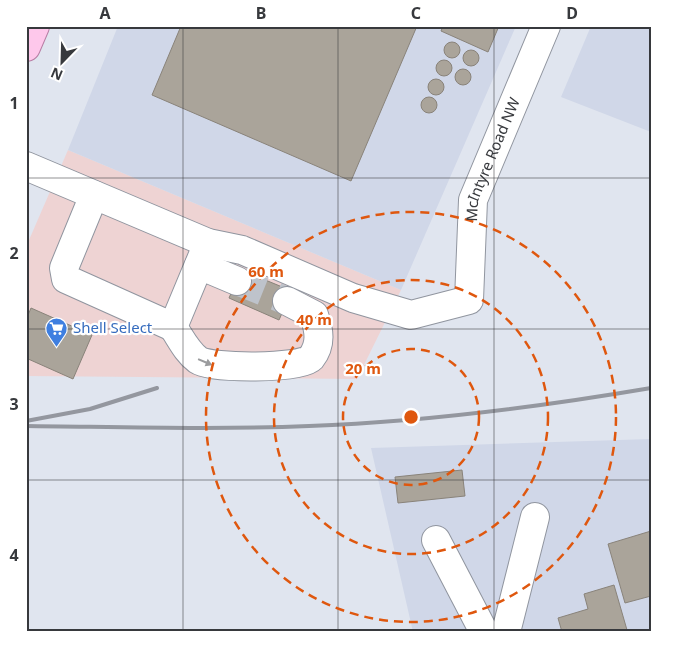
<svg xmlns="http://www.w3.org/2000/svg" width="677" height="658" viewBox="0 0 677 658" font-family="'Noto Sans',sans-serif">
<rect width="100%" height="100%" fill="#e0e5ef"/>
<path fill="#eed3d3" d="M68,150l333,140 -44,89 -331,-3v-129z"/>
<path fill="#d0d7e8" d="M118,26h398l-115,264 -333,-140z
M591,26h60v106l-90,-35z
M651,439v193h-238l-42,-184z"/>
<path fill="#aaa49a" stroke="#89837a" d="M181,26h236l-66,155 -199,-86z
M443,26h56l-11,26 -47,-21z
M444 50a8 8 0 1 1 16 0a8 8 0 1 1-16 0Z
M463 58a8 8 0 1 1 16 0a8 8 0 1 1-16 0Z
M436 68a8 8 0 1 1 16 0a8 8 0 1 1-16 0Z
M455 77a8 8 0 1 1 16 0a8 8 0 1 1-16 0Z
M428 87a8 8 0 1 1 16 0a8 8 0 1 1-16 0Z
M421 105a8 8 0 1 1 16 0a8 8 0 1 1-16 0Z
M241,270l51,21 -13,29 -50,-22z
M31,308l61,27 -19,44 -47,-21v-38z
M462,470l3,26 -67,7 -3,-26z
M651,531v65l-26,7 -17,-59z
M614,585l13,45 3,2h-68l-4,-14 30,-9 -4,-15z"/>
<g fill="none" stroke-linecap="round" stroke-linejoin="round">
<path stroke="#bec3cb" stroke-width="28" stroke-dasharray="28 14" stroke-linecap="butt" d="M237,281l50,20"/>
<defs>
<g id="minor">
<path id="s1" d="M26,166l182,77 34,7 111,48 58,17 58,-15 4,-100 73,-174"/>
<path d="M94,195l-30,73 2,11 107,48 35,-84"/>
<path d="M199,265l38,16"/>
<path d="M173,327c8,12 14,25 25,33 13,9 103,9 113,-2 11,-14 8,-28 3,-43l-27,-14"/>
<path d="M436,540l48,92"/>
<path d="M506,632l29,-115"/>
</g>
<path id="major" d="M26,47l9,-21"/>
</defs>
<use href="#minor" stroke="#90959f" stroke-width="30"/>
<use href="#major" stroke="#b87ea5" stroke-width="30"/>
<use href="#minor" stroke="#fff" stroke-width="28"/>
<use href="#major" stroke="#fec8eb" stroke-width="28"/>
<path stroke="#94979f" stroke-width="4" d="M26,421l64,-12 67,-21
M26,426c95,1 189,4 283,0 114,-4 230,-19 342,-38"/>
</g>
<defs><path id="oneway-solid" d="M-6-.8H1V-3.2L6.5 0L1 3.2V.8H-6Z" transform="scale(1.25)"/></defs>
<use fill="#9b9c9e" href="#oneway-solid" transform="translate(205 362) rotate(23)"/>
<path fill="none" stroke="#37393d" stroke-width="1" stroke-opacity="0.55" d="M183,26v606M338,26v606M494,26v606M26,178h625M26,329h625M26,480h625"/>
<g fill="none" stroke="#df570e" stroke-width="2.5" stroke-dasharray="9 6">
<circle cx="411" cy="417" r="68"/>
<circle cx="411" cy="417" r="137"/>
<circle cx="411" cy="417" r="205"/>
</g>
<defs>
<symbol id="supermarket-pin" viewBox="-11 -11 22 30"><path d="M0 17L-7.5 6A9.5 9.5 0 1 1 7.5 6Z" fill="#3f7fe0" stroke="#fff"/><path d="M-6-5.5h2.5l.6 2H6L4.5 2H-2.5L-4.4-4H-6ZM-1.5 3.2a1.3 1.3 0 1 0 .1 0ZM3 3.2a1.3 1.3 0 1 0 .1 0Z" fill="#fff"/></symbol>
</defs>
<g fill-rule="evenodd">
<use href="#supermarket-pin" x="44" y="316" width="25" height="34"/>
</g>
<g text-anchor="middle" stroke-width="4.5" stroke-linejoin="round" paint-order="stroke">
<g font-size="15" fill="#37393d" stroke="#fff">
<text dy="5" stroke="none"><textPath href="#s1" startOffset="618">McIntyre Road NW</textPath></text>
</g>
<g font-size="15" fill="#366cbe" stroke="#fff" text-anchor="start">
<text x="73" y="333">Shell Select</text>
</g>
</g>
<circle cx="411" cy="417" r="8" fill="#df570e" stroke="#fff" stroke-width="2.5"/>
<g font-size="15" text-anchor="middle" font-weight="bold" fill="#df570e" stroke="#fff" stroke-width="4.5" stroke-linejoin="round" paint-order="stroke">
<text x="266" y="277">60 m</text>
<text x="314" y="325">40 m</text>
<text x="363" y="374">20 m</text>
</g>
<rect width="677" height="658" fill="none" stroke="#ffffff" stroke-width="55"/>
<g transform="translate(62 62) rotate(203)" stroke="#ffffff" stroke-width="4" paint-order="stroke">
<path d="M0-4L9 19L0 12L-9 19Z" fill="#37393d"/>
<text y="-8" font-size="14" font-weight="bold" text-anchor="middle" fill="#37393d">N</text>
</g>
<rect x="28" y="28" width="622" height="602" fill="none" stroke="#37393d" stroke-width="2"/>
<g font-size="16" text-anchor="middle" font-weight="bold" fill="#37393d">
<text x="105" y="19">A</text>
<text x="261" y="19">B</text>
<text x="416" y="19">C</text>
<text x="572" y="19">D</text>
<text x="14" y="109">1</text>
<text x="14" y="259">2</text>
<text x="14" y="410">3</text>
<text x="14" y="561">4</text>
</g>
</svg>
